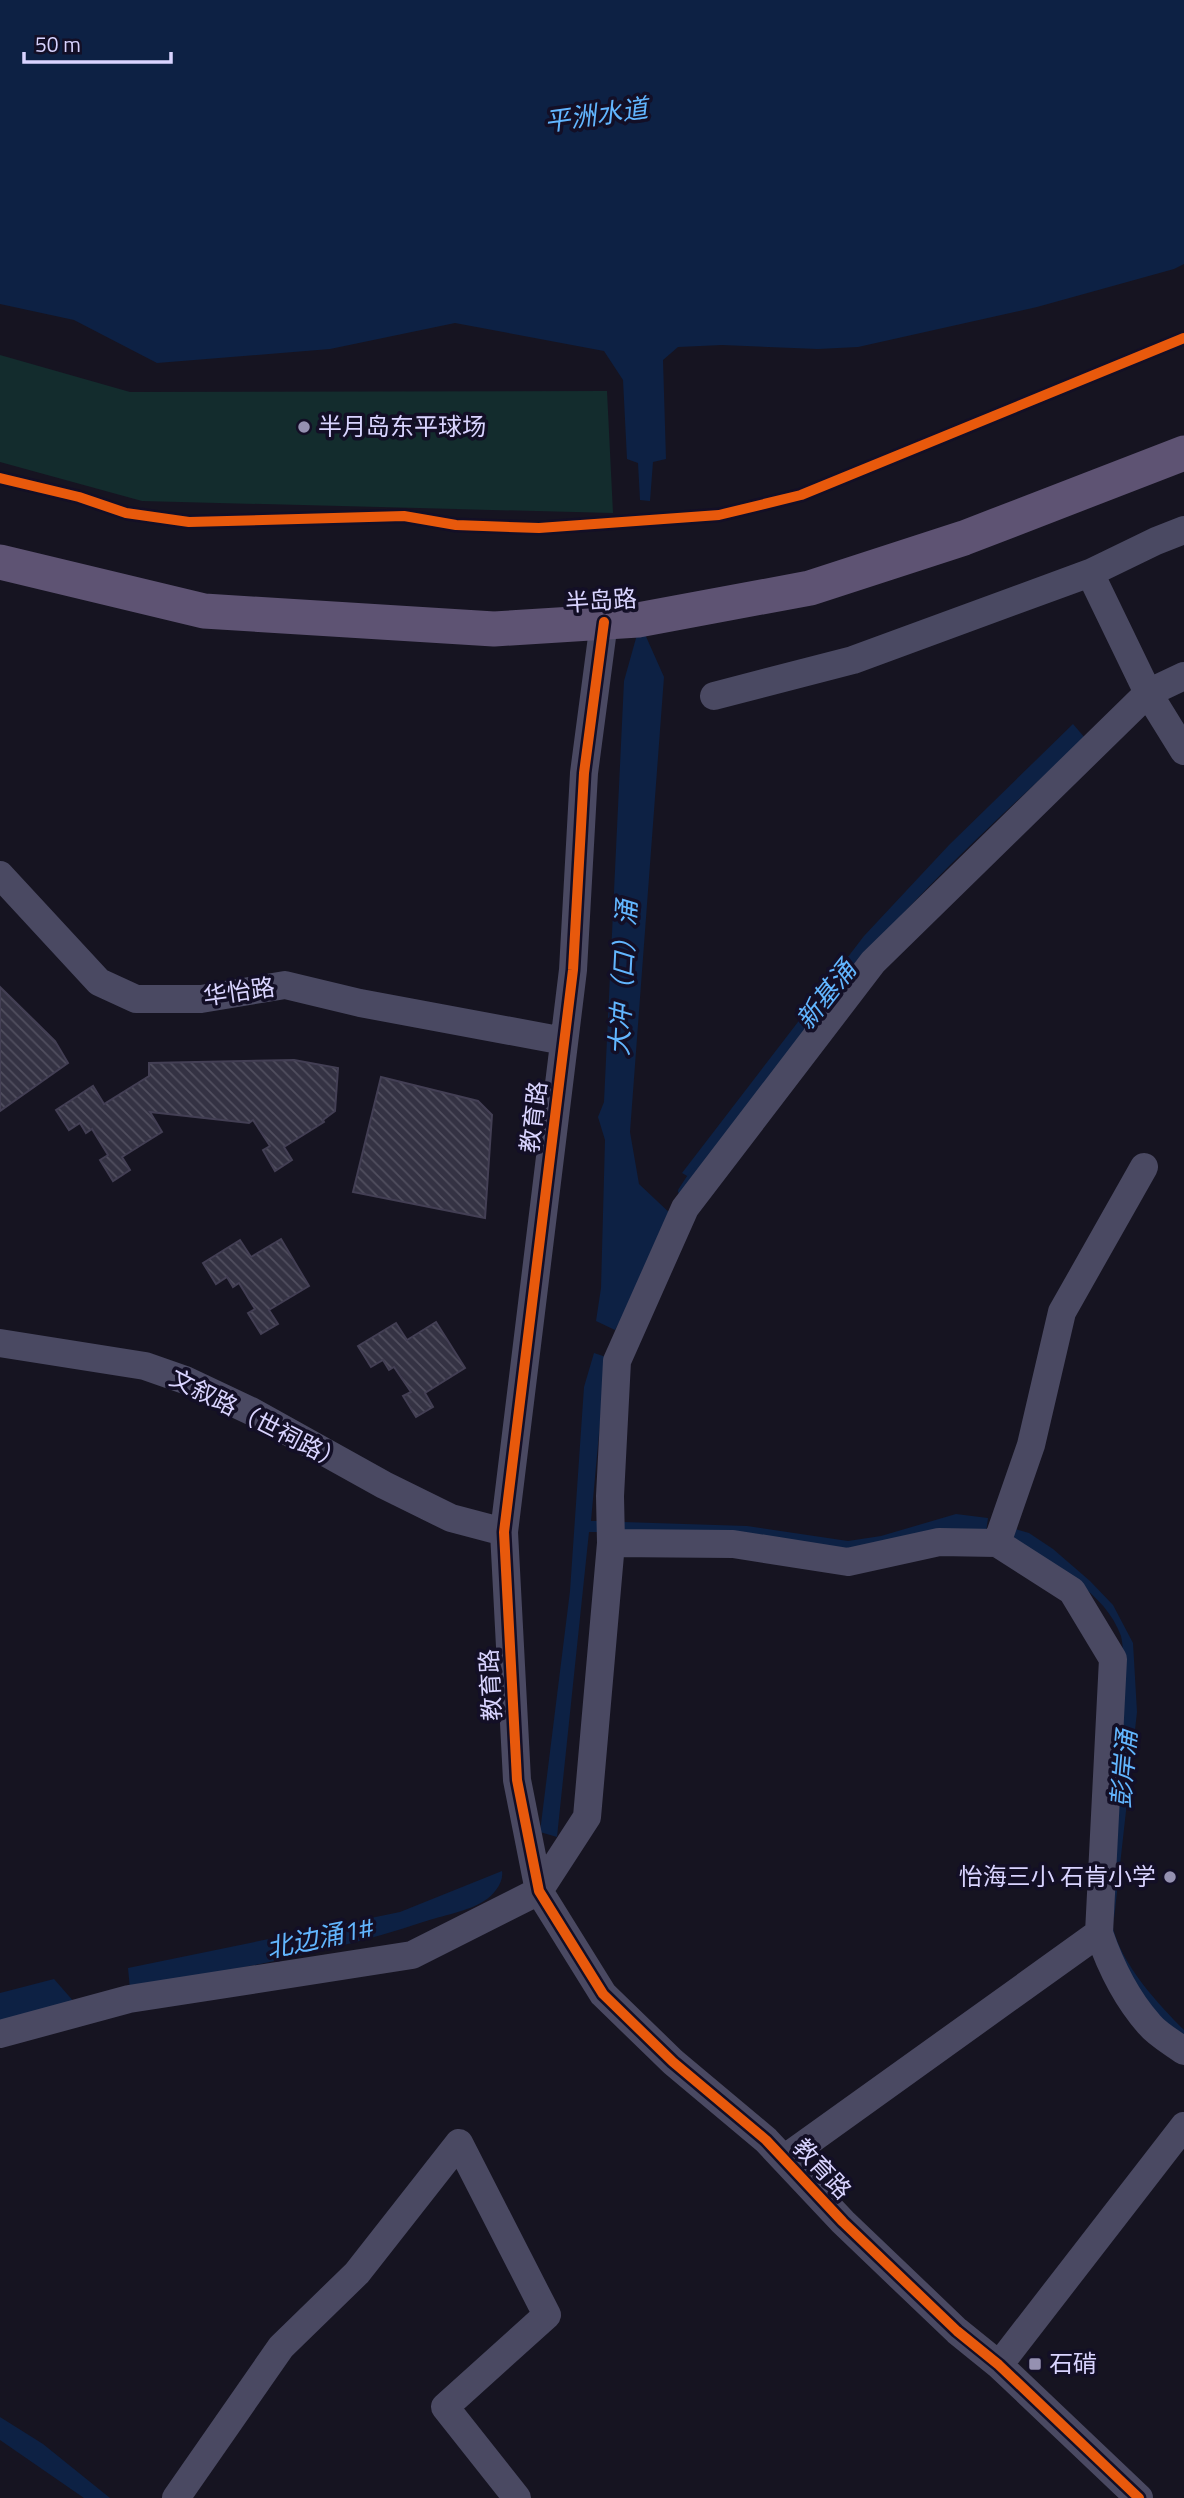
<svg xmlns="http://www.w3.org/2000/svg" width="1184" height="2498" viewBox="0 0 1184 2498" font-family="'Titillium Web','Noto Sans SC',sans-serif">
<defs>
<pattern id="building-back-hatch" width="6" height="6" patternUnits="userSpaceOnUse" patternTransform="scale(1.75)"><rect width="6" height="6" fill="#343243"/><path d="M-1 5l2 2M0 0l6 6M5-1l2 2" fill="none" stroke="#514f5f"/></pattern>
</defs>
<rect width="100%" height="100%" fill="#161421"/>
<path fill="#132c2d" d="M0,355l130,37 477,-1 6,122 -471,-12 -142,-39z"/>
<path fill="#0d2144" d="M0,0h1184v264l-10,5 -137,38 -179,40 -40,2 -96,-4 -44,2 -15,13 3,99 -13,3 -3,39 -10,-1 -2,-37 -11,-4 -4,-79 -19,-29 -149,-28 -125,26 -173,14 -83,-43 -74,-16z
M638,631l6,1 20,45 -34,455 9,52 35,33 -3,14 -56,99 -19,-9 5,-33 4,-148 -7,-23 6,-15 20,-421z
M1073,724l12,14c-84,77 -168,154 -240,242 -52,64 -99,134 -149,201l-14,-8 182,-237 85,-91z
M594,1353l12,4 -15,164h7v11h-9l-32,305 -17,-5 30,-241 14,-204z
M956,1514l32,4 -2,15 -131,22 -233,-23 1,-10 124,4 101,15 33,-5z
M1012,1528l17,5 24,16 37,32 23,24 20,38 4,69 -24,216c9,37 45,76 71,102v13l-20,-21 -52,-64 12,-295c-1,-8 -1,-19 -3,-27 -17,-48 -75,-72 -115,-97z
M502,1871c2,11 -8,24 -18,30 -15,10 -43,15 -61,21 -95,32 -195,48 -293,67l-2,-21 272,-56z
M54,1979l21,24 -75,21v-31z
M0,2417l43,27 67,54h-26l-84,-58z"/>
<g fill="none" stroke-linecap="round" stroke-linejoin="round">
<path stroke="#0d2144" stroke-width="6" d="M681,1191l13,-20"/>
</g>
<path fill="url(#building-back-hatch)" stroke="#433f54" stroke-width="2" d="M0,987l55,54 13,22 -68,48z
M294,1060l44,8 -3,43 -12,9 1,2 -40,25 8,13 -17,11 -12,-21 7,-4 -17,-26 -4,3 -99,-11 12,20 -40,25 8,13 -17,11 -13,-21 8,-5 -16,-26 -6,4 -6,-10 -11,7 -13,-20 37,-24 11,18 45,-28v-13z
M381,1077l97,24 14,14 -7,103 -132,-26z
M281,1239l28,47 -40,24 9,14 -17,10 -13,-21 7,-4 -16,-26 -6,4 -6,-10 -11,7 -13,-21 37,-23 11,17z
M436,1322l29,46 -40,25 8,14 -17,10 -13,-21 8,-4 -17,-25 -5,3 -6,-10 -12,7 -13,-21 38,-23 11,17z"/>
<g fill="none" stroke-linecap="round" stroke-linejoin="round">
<path stroke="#4a4962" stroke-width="28" d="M1090,573l58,120 36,58
M604,622l-20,151 -11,197 -69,562 13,248 22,111 64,103 70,68 93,78 77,82 114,109 42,34 140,133
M714,696l139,-36 237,-87 66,-32 28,-11
M0,875l99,107 37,17h65l84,-14 75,18 204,38
M0,1343l145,23 40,14 66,31 133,74 67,33 53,14
M611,1543l122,1 115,18 91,-20 58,1 75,48 41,68 -14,274c11,32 27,65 50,91 9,11 24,19 35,27
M997,1543l34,-98 31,-133 82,-145
M0,2034l129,-35 283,-44 127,-64 48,-74 24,-274 -1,-47 7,-135 68,-153 188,-246 275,-269 36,-17
M784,2159l315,-226
M999,2365l185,-239
M176,2498l105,-151 76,-74 102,-130 88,172 -102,92 72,91"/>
<path stroke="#5e5373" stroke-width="35" d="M0,562l204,49 290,18 144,-9 172,-32 154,-50 220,-85"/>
<defs>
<path id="cycleway" d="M0,478l79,19 47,16 63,9 215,-6 52,9 83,3 180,-13 82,-20 383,-157
M604,622l-20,151 -11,197 -69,562 13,248 22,111 64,103 70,68 93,78 77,82 114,109 42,34 140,133"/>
</defs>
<use href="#cycleway" stroke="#130f26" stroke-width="15"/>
<use href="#cycleway" stroke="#e8590c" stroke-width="10"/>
</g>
<g fill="#9591b1" stroke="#130f26" stroke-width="2.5">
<circle cx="304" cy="427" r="7"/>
<circle cx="1170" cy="1877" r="7"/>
<rect x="1028" y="2357" width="14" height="14" rx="3.5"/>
</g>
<g text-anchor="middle" stroke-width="7" stroke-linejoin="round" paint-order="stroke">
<g font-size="24" fill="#d9d4ff" stroke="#130f26" text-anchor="start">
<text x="318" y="435">半月岛东平球场</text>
<text x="1156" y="1885" text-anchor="end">怡海三小 石肯小学</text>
<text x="1049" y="2372">石𬒔</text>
</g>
<g font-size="24" fill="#d9d4ff" stroke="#130f26">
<text transform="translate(601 601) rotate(-4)" y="8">半岛路</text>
<text transform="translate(239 992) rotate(-8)" y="8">华怡路</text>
<text transform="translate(534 1117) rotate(-83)" y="8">教育路</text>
<text transform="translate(257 1420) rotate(27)" y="8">文叙路（世祠路）</text>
<text transform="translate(491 1685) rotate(-93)" y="8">教育路</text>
<text transform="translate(822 2169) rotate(47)" y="8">教育路</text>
</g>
<g font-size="26" font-style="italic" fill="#62b6ff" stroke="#130f26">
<text transform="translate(596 115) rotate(-8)" y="9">平洲水道</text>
<text transform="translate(623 978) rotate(-87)" y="9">大冲（口）涌</text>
<text transform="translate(826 995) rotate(-52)" y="9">新基涌</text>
<text transform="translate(1124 1769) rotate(-85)" y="9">彭岸涌</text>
<text transform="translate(319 1938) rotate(-12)" y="9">北边涌1#</text>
</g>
</g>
<path d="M24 52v10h147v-10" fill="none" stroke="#d9d4ff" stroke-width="3.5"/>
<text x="35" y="52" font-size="21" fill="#d9d4ff" stroke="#130f26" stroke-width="5" paint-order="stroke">50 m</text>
</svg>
